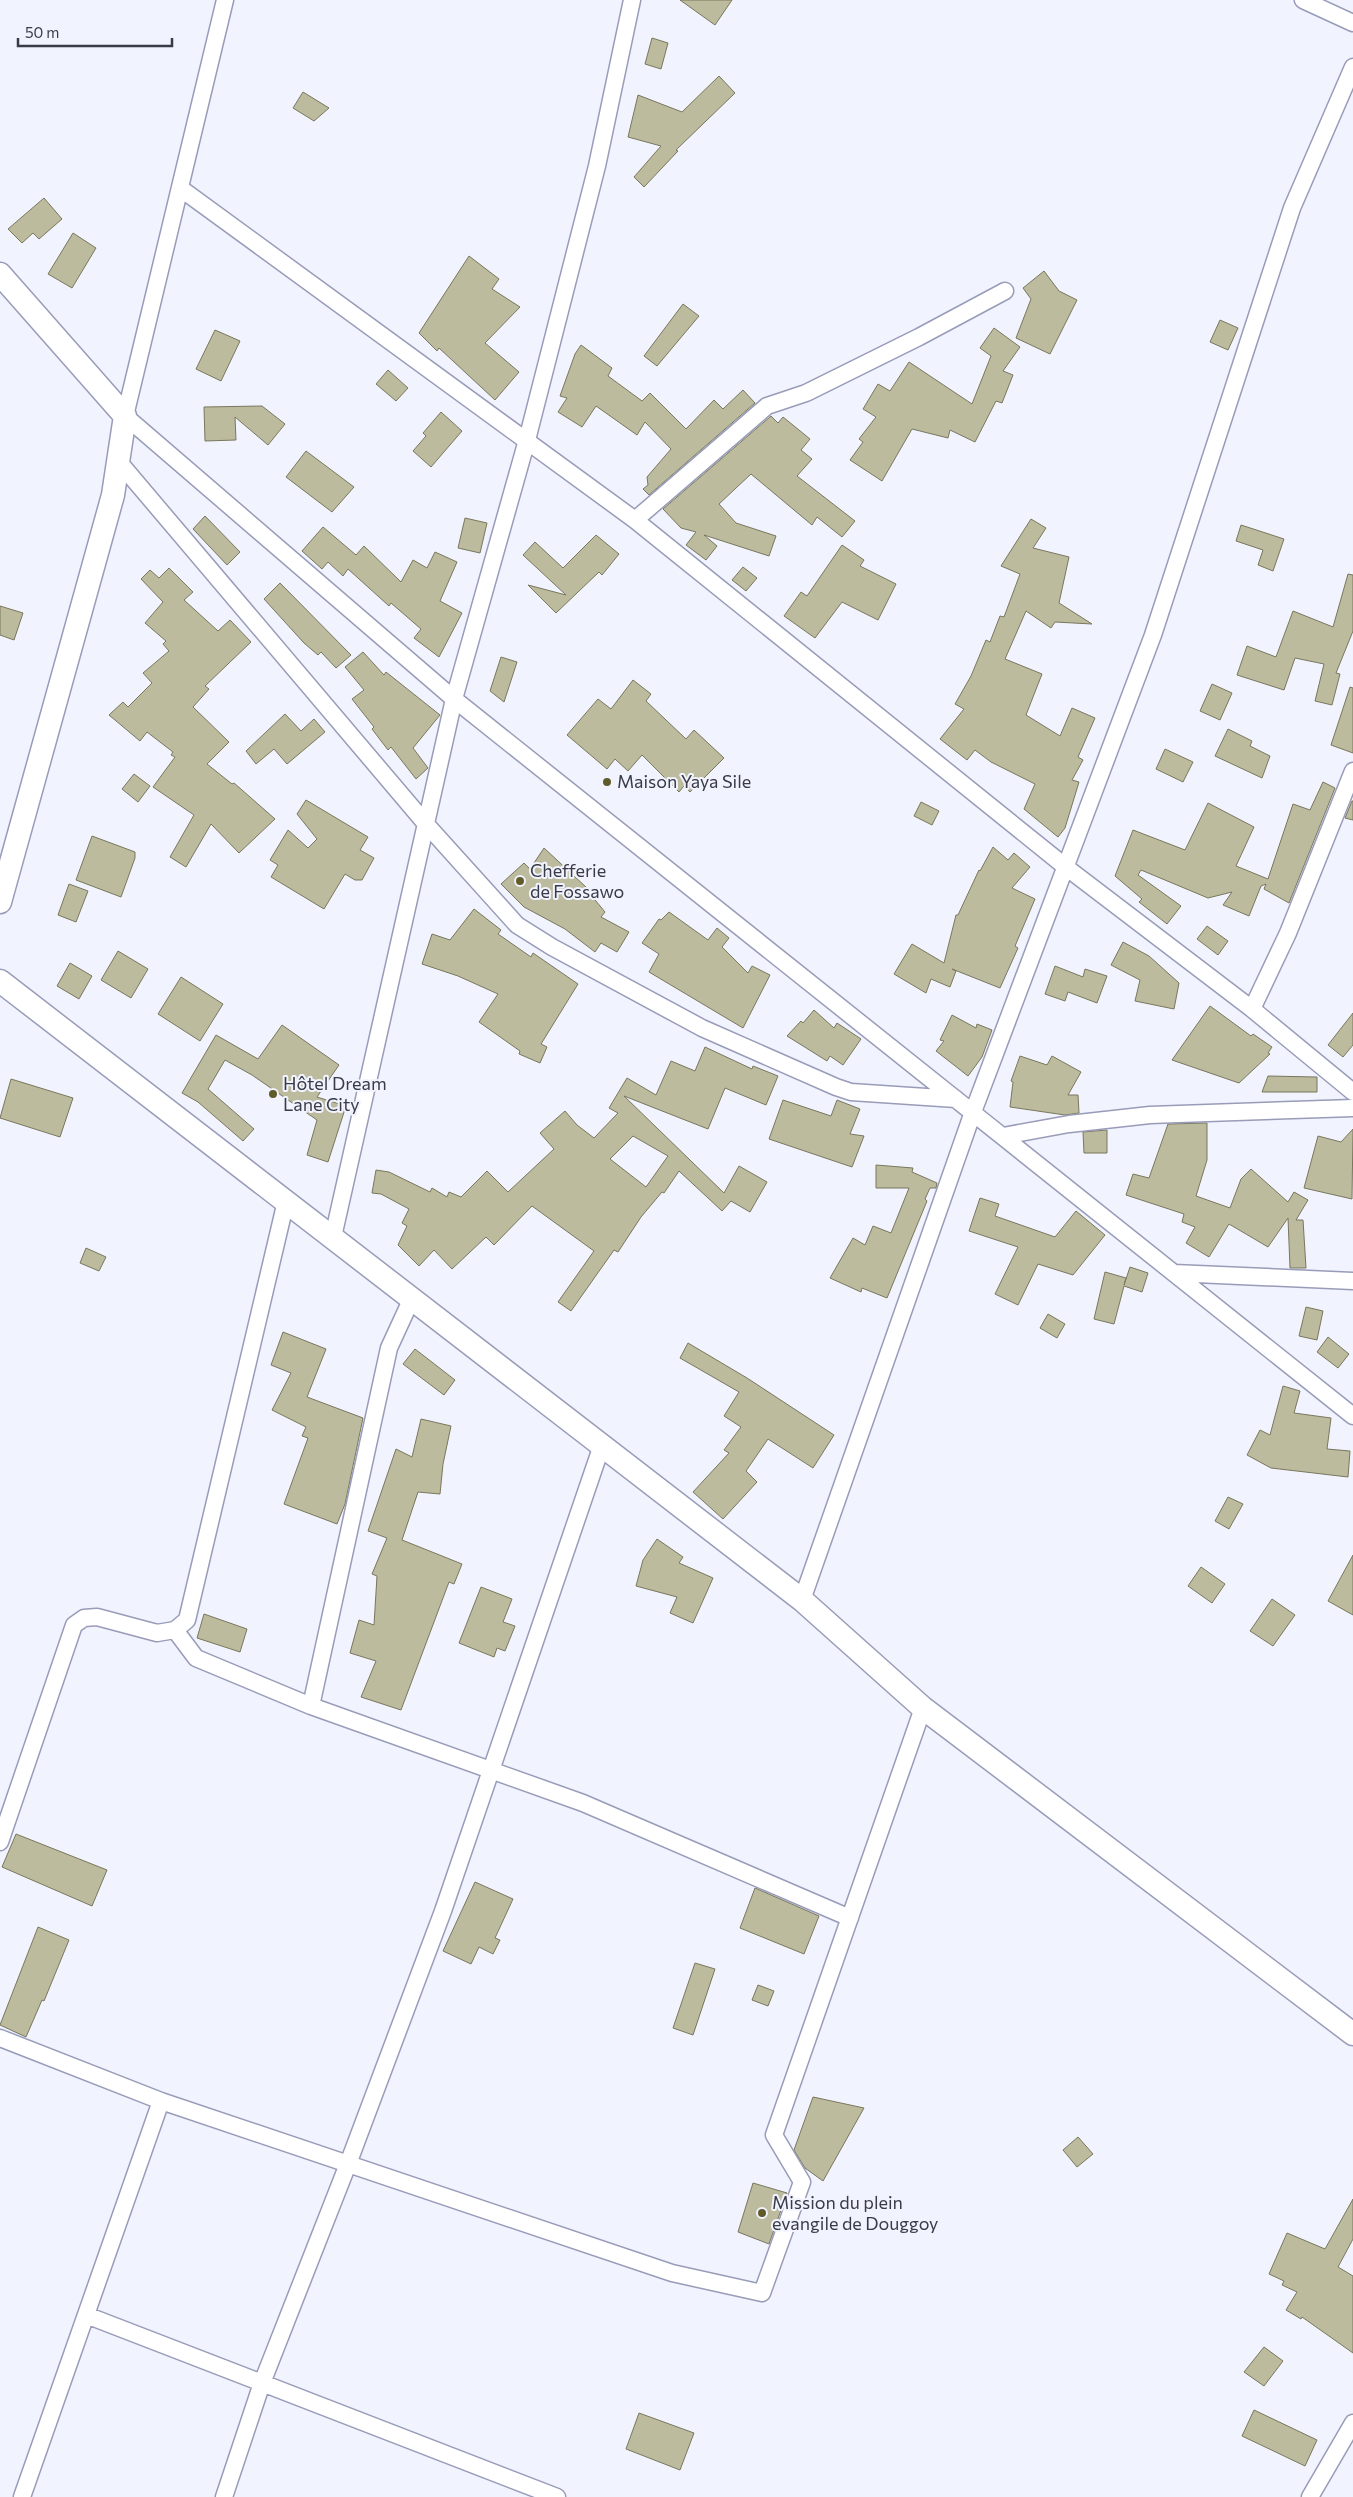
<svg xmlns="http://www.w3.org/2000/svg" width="1353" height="2497" viewBox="0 0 1353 2497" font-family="Commissioner,sans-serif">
<rect width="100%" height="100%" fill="#f1f3ff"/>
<path fill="#bdbb9e" stroke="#79775c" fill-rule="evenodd" d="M680,0h52l-17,25z
M652,38l16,5 -7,26 -16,-5z
M719,76l16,17 -59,57 2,1 -34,36 -10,-10 27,-31 -33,-9 10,-42 44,17z
M303,92l26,16 -15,13 -21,-13z
M44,198l18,21 -23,20 -6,-6 -11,10 -14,-14z
M73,233l23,15 -24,40 -24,-14z
M469,256l30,23 -7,10 28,18 -35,36 34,29 -24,28 -56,-52 -2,3 -18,-18z
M1044,271l15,20 18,9 -27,54 -34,-16 15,-39 -8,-11z
M683,304l16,12 -42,50 -13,-10z
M1220,320l18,8 -10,22 -18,-8z
M994,328l26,19 -17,24 10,4 -11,28 -6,-2 -21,41 -25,-12 -2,8 -36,-9 -30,52 -32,-21 13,-18 -4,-3 17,-22 -13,-8 15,-25 12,7 19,-29 63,42 19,-48 -11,-8z
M215,330l25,11 -19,40 -25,-12z
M581,345l31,23 -4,8 34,25 8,-8 36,36 28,-29 9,9 20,-19 12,13 -106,92 -6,-6 5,-4 -1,-8 24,-28 -26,-27 -8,13 -41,-29 -14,21 -24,-15 9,-14 -7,-2 15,-42z
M388,370l20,18 -12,13 -20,-17z
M262,406l23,18 -17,21 -33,-28 1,23 -31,1 -1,-34z
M441,412l21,19 -31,36 -18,-16 13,-15 -3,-3z
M771,416l7,7 5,-6 27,22 -9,11 11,9 -15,17 58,45 -13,16 -25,-20 -5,8 -61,-51 -32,30 17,19 40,13 -7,20 -65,-21 13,11 -11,14 -20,-15 10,-13 -15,-4 -18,-19z
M306,451l48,36 -22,25 -46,-35z
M205,516l35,36 -13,13 -34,-36z
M465,518l22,5 -7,30 -22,-5z
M1031,519l15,9 -13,20 36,9 -10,46 33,21 -37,-2 -4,6 -25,-17 -21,48 37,15 -16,41 34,21 12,-28 23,10 -17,39 5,3 -11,20 7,2 -14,46 -7,9 -34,-28 11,-25 -44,-22 -16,-12 -8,10 -27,-21 24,-30 -9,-5 16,-28 15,-36 4,2 10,-26 4,1 16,-43 -19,-8z
M1241,525l43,14 -11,32 -15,-6 5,-15 -27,-9z
M323,527l33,28 8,-9 37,36 12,-22 14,8 8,-16 22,10 -17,39 22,12 -23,44 -25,-19 7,-9 -30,-26 -2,3 -41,-37 -5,7 -15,-14 -6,7 -20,-18z
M596,535l23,19 -17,21 -3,-3 -43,41 -28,-28 38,10 -43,-40 12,-13 28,26z
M842,545l22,15 -4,6 36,18 -18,36 -36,-18 -27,36 -31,-22 17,-24 6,4z
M743,567l14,11 -11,13 -14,-11z
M169,568l24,24 -9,8 34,31 12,-11 21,22 -46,44 4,3 -16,18 36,35 -22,22 25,20 2,-1 41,36 -36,34 -28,-29 -25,43 -16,-10 24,-42 -41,-28 22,-30 -4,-2 2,-3 -26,-20 -7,9 -31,-26 14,-13 5,5 24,-24 -9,-10 26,-22 -6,-7 3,-3 -21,-18 18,-21 -22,-23 9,-9 9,8z
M1348,574l5,1v56l-17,42 4,1 -8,31 -17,-4 9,-37 -29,-6 -11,32 -47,-15 10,-29 29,11 17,-46 40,16z
M280,583l71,72 -15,13 -15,-16 -3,3 -14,-12 -40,-44z
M0,606l23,7 -9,27 -14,-5z
M363,652l21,23 2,-3 54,43 -27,33 15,20 -12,11 -25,-32 -3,3 -16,-21 2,-2 -22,-28 12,-9 -19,-23z
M501,657l16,5 -13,40 -14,-11z
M633,680l18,14 -5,7 40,38 8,-9 30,28 -34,34 -6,-6 -5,6 -37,-37 -14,16 -13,-12 -8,10 -40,-34 31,-36 13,10z
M1212,684l20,9 -12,27 -20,-9z
M1350,687l3,1v65l-22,-8z
M285,714l16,17 13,-12 11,13 -38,32 -13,-15 -18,15 -10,-13z
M1228,729l24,12 -2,5 20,10 -8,22 -47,-22z
M1165,749l28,13 -10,20 -27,-13z
M134,774l16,12 -12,16 -16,-13z
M1323,782l12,6 -46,115 -25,-14 2,-5 -5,2 -12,30 -26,-11 9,-13 -24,6 -67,-28 -3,5 43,31 -14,18 -28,-22 3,-3 -27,-23 18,-46 52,20 23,-47 46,24 -18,39 32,13 25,-75 17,6z
M306,800l62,37 -8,13 14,8 -12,22h-7l-10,-6 -21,35 -53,-32 7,-12 -8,-5 18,-30 20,18 9,-9 -20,-25z
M1352,801h1v19l-8,-2z
M921,802l18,9 -7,14 -18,-9z
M92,836l43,16v6l-14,39 -45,-17z
M993,847l15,13 6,-7 16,14 -18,21 23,11 -20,47 3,2 -18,40 -48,-19 4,2 -6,16 -19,-8 -5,14 -32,-19 18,-30 32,19 12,-48h2l21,-45 1,1z
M544,848l43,40 -1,1 19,23 -4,5 28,15 -12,20 -16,-9 -6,9 -30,-23 -41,-22 -23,-23 23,-21 6,6z
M69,884l19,7 -12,31 -18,-7z
M474,909l27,21 -3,4 33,23 2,-4 45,31 -37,60 6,3 -7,16 -21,-9 1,-3 -41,-29 19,-28 -40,-18 -36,-12 10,-30 18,6z
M669,912l39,28 9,-12 12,10 -7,9 26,26 4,-7 18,9 -27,53 -94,-56 10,-18 -17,-11 17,-24 2,1z
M1207,926l21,15 -10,14 -21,-16z
M1123,942l26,14 30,27 -5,26 -39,-8 5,-21 -29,-15z
M118,951l30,18 -17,29 -30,-18z
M70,963l22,13 -13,23 -22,-13z
M1055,966l28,11 2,-8 22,7 -10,27 -29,-11 -3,9 -20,-7z
M181,977l42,27 -23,37 -42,-27z
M1210,1006l41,30 2,-2 19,13 -4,6 2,1 -31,29 -67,-23z
M814,1010l20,18 3,-5 24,16 -18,26 -13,-9 -3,5 -40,-25 14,-15 2,2z
M1353,1013v32l-10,12 -15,-12z
M952,1015l24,13 1,-4 15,6 -10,27 -14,19 -32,-25 8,-10 -4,-1z
M282,1025l57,40 -22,32 29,9 -18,56 -21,-7 10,-35 -65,-45 -27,-15 -17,29 46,40 -11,12 -45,-39 -16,-9 34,-58 42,24z
M705,1047l47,22 1,-3 25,10 -12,29 -41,-17 -17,41 -84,-33 100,97 15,-27 28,16 -17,30 -19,-11 -9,10 -43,-40 -15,22 -2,-1 -21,25 -23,35 -4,-2 -43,61 -13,-9 36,-51 -62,-45 -38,39 -8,-8 -34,32 -18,-19 -15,16 -21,-21 9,-19 -5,-3 7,-14 -28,-15 -9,-1 4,-23 13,2 41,20 2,-4 15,9 2,-5 12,5 26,-26 21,21 46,-43 -14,-16 25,-22 12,14 17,13 24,-25 -9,-5 18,-30 29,17 15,-34 24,10zM633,1136l35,20 -22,31 -36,-28z
M1020,1056l27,9 5,-9 29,16 -13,23h10l1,18 -14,2 -55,-8 3,-25 -2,-1z
M1268,1076l49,1v15h-55z
M11,1079l62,19 -13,39 -60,-19z
M783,1100l48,16 6,-16 23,9 -10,25 14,2 -12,31 -83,-28z
M1207,1123v37l-11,36 34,12 11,-29 10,-10 37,33 6,-10 14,8 -12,20h7l3,48h-16l-2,-50 -20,29 -39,-23 -20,33 -23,-14 9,-16 -13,-5 2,-8 -58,-19 7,-21 16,4 19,-54z
M1353,1129l-1,70 -48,-11 14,-52 23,6z
M1107,1130v23h-23l-1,-21z
M876,1165l37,3 -1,4 25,11 -1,5h-6l-5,11 2,2 -40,97 -25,-10 -1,4 -31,-14 23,-40 12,7 8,-19 18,7 18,-45h-33z
M980,1198l19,6 -4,12 60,21 21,-26 29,24 -32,40 -35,-11 -20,41 -23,-11 23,-47 -49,-16z
M86,1248l20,9 -7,14 -19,-8z
M1130,1267l18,6 -6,19 -18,-6 -10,38 -20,-5 11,-47 21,6 -2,7z
M1306,1307l17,4 -6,29 -18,-4z
M1048,1314l17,10 -8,14 -17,-10z
M283,1332l43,17 -19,48 56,21 -18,86 -8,20 -53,-20 24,-66 -6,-2 4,-9 -34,-17 19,-37 -20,-8z
M1328,1337l21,17 -11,14 -21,-16z
M688,1343l59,35 87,57 -21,33 -45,-29 -22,32 11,11 -34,37 -30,-27 36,-39 -5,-3 17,-23 -17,-11 15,-24 -59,-34z
M415,1349l40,31 -11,15 -41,-31z
M1283,1386l17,5 -6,22 37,5 -4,31 23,2 -2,26 -77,-9 -24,-13 13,-25 10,5z
M421,1419l30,7 -8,38 -3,30 -22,-2 -16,48 60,24 -8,20 -5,-2 -48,128 -40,-13 15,-36 -26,-8 9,-33 15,5 3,-49 -5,-2 15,-36 -19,-7 28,-82 16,8z
M1228,1497l15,7 -14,25 -14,-8z
M657,1539l26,18 -4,6 34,15 -20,45 -23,-10 7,-16 -41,-11 7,-26z
M1353,1555v60l-25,-14z
M1201,1567l24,17 -13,19 -24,-17z
M481,1587l31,12 -9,23 12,4 -10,25 -8,-3 -3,9 -35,-14z
M1272,1599l23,16 -22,31 -23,-15z
M204,1614l43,15 -7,23 -43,-14z
M16,1834l91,36 -15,36 -90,-39z
M475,1882l38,17 -18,39 5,2 -7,14 -14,-7 -8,17 -28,-13z
M755,1888l64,28 -15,38 -64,-26z
M38,1927l31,13 -25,61 -2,-1 -16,37 -26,-12z
M695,1963l20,6 -22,66 -20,-7z
M758,1985l16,6 -6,15 -16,-6z
M813,2097l51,11 -41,73 -18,-13 -11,-18z
M1078,2137l15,17 -16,13 -14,-17z
M753,2183l34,10 -18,51 -31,-12z
M1353,2199v40l-15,28 15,9v77l-51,-36 -1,2 -15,-9 11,-18 -15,-7 2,-4 -15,-7 18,-41 38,16z
M1264,2347l19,14 -19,25 -20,-14z
M1254,2410l63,30 -12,26 -63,-30z
M639,2413l55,20 -14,37 -54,-21z"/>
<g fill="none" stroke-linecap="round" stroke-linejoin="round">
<defs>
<path id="street" d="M225,0l-100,416 329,283 899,717
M1303,0l50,23
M180,188l455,332 432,348 185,141 101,83
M119,462l307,362 91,101 35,22 150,81 134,59 15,5 105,7
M635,520l132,-114 39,-13 113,-56 86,-46
M1252,1009l36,-76 65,-162
M1003,1136l66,-12 81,-9 203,-7
M333,1237l121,-538 73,-259 70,-274 35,-166
M1174,1273l179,8
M802,1600l171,-488 180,-477 139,-427 61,-141
M175,1630l21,28 115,48 272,97 267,115
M311,1706l78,-358 23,-50
M0,1842l74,-217 10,-7 13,-1 60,16 18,-3 12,-10 99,-419
M0,2038l161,63 -139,396
M161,2101l511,172 90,20 40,-111 -28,-47 149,-427
M86,2315l471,182
M224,2497l38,-114 86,-219 95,-253 159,-466
M1310,2497l43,-74"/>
<path id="secondary" d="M0,274l125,142 -12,79 -113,407
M0,981l802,619 121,108 430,326"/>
</defs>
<use href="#street" stroke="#989cb8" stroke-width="19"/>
<use href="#secondary" stroke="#989cb8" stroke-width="25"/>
<use href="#street" stroke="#fff" stroke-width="16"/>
<use href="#secondary" stroke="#fff" stroke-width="22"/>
</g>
<g fill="#605b28" stroke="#f1f3ff" stroke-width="2">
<circle cx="607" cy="782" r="5"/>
<circle cx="520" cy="881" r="5"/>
<circle cx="273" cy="1094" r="5"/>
<circle cx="762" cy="2213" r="5"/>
</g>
<g text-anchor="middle" stroke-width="4" stroke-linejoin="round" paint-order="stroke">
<g font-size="18" fill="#393b46" stroke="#f1f3ff" text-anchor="start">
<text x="617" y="788">Maison Yaya Sile</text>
<text x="530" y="877">Chefferie<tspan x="530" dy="21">de Fossawo</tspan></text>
<text x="283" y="1090">Hôtel Dream<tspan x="283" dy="21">Lane City</tspan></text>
<text x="772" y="2209">Mission du plein<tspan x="772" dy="21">evangile de Douggoy</tspan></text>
</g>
</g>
<path d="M18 38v8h154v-8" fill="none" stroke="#393b46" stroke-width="2.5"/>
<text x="25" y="38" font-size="15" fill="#393b46" stroke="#f1f3ff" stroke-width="4" paint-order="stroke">50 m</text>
</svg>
